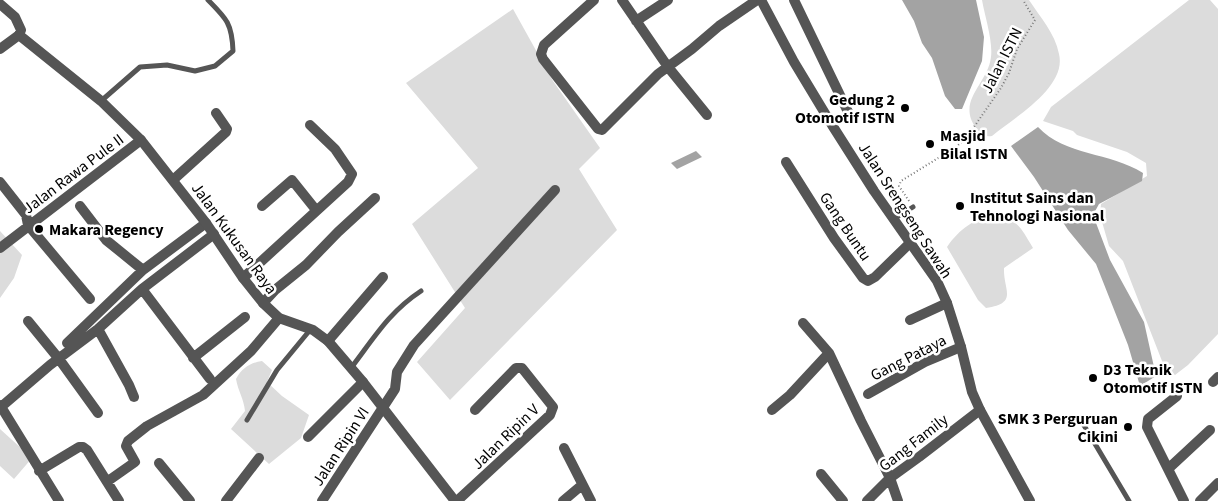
<svg xmlns="http://www.w3.org/2000/svg" width="1218" height="501" viewBox="0 0 1218 501" font-family="'Source Sans 3',sans-serif">
<rect width="100%" height="100%" fill="#fff"/>
<path fill="#dcdcdc" d="M982,0h47c11,17 26,33 30,54 8,33 -44,63 -67,82 -9,1 -12,-2 -16,-8 -20,-28 12,-44 15,-71 2,-16 -6,-40 -9,-57z
M1189,0h21l8,9v325l-30,31 -13,10 -8,-6 -5,-8 -39,-100 -14,-15 -9,-31 1,-11 46,-28 -1,-13 -19,-11 -50,-17 -4,-4 -30,-10 8,-14z
M513,9l40,72 47,67 -21,21 38,61 -167,170 -33,-38 48,-54 -53,-84 66,-56 -72,-85z
M995,213c23,7 26,15 38,35l-29,20c-1,22 15,35 -18,40l-8,-8 -31,-53c13,-19 27,-27 48,-34z
M0,231l22,24 -8,23 -14,20z
M262,361l10,9 -5,12 15,14 27,19 -8,23 -32,26 -38,-35 14,-18c-1,-12 -7,-20 -9,-32 6,-11 14,-16 26,-18z
M0,429l32,29 -18,21 -14,-13z"/>
<path fill="#a3a3a3" d="M902,0h74l8,37 -2,24 -20,48h-7l-10,-13 -13,-38 -10,-15 -8,-22z
M1038,127c27,29 72,25 105,46l-1,8 -43,23 -6,11 17,45 34,62 12,54 -16,10 -12,-41 -32,-81 -28,-34 -34,-53 -23,-31z
M696,151l6,6 -25,12 -6,-6z"/>
<g fill="none" stroke-linecap="round" stroke-linejoin="round">
<path stroke="#777" stroke-width="2" stroke-dasharray="1 2.5" stroke-linecap="butt" d="M909,201l-10,-15 2,-5 55,-34 11,-10 34,-49 8,-15 8,-24 18,-29 -12,-20"/>
<path stroke="#555" stroke-width="5" d="M101,101l39,-34 27,-2 28,6 20,-5 18,-15c-1,-27 -6,-32 -25,-51
M894,219l19,-12
M351,368c23,-30 38,-56 70,-77
M247,420l30,-50 33,-40
M1082,422l47,79"/>
<path stroke="#555" stroke-width="10" d="M594,0l-50,45 -3,9 2,5 55,70 4,1 56,-56 34,-25 27,-23 38,-26
M622,0l46,67 39,48
M794,0l56,116
M0,4l15,13 6,13 -2,5
M636,21l32,-21
M786,162l48,76 29,40 5,3 7,-4 36,-35
M173,180l53,-48 1,-3 -11,-16
M0,182l26,33 2,10 62,74
M80,206l26,34 37,30
M262,206l30,-26 24,30
M0,248l141,-108
M243,278l105,-96 4,-8 -17,-25 -25,-24
M142,289l68,90
M263,303l12,-13 31,-25 32,-33 37,-34
M910,320l37,-17
M28,321l31,38 39,54
M803,323l26,30 32,68 29,57 8,23
M98,329l31,56 5,12
M328,341l55,-64
M67,343l76,-73 63,-47
M193,358l52,-41
M1213,382l5,-5
M868,394l57,-32 36,-15
M1177,396l-29,23 -1,8 37,74
M0,405l59,96
M1,407l49,-42 48,-36 44,-40 72,-55
M772,410l18,-15 39,-42
M308,437l55,-55
M564,448l27,53
M159,463l31,38
M1168,469l42,-39
M39,471l40,-24h4l4,3 32,51
M821,474l22,27
M108,481l27,-19 -9,-16 2,-5 19,-15 56,-31 48,-44 28,-33
M226,501l33,-43
M322,501l73,-112 2,-17 17,-27 141,-155
M457,501l93,-86 3,-8 -31,-39h-6l-41,42
M563,501l19,-16
M867,501l23,-23 29,-21 61,-47
M1200,501l18,-18"/>
<path stroke="#555" stroke-width="10" d="M761,0l33,62 38,63 42,66 63,90 10,22 14,44 11,45 8,18 50,91
M0,49l19,-14 82,66 40,39 65,83 37,55 20,25 16,15 34,12 15,11 35,41 92,119"/>
</g>
<g fill="#000" stroke="#fff" stroke-width="2">
<circle cx="905" cy="108" r="5"/>
<circle cx="930" cy="144" r="5"/>
<circle cx="960" cy="206" r="5"/>
<circle cx="39" cy="229" r="5"/>
<circle cx="1093" cy="378" r="5"/>
<circle cx="1128" cy="427" r="5"/>
</g>
<g text-anchor="middle" stroke-width="5" stroke-linejoin="round" paint-order="stroke">
<g font-size="16" fill="#000" stroke="#fff">
<text transform="translate(1001 60) rotate(-63)" y="6">Jalan ISTN</text>
<text transform="translate(73 173) rotate(-37)" y="6">Jalan Rawa Pule II</text>
<text transform="translate(906 210) rotate(57)" y="6">Jalan Srengseng Sawah</text>
<text transform="translate(846 226) rotate(56)" y="6">Gang Buntu</text>
<text transform="translate(235 238) rotate(54)" y="6">Jalan Kukusan Raya</text>
<text transform="translate(908 357) rotate(-27)" y="6">Gang Pataya</text>
<text transform="translate(505 436) rotate(-44)" y="6">Jalan Ripin V</text>
<text transform="translate(913 442) rotate(-38)" y="6">Gang Family</text>
<text transform="translate(340 446) rotate(-57)" y="6">Jalan Ripin VI</text>
</g>
<g font-size="16" font-weight="bold" fill="#000" stroke="#fff" text-anchor="start">
<text x="895" y="105" text-anchor="end">Gedung 2<tspan x="895" dy="18">Otomotif ISTN</tspan></text>
<text x="940" y="141">Masjid<tspan x="940" dy="18">Bilal ISTN</tspan></text>
<text x="970" y="203">Institut Sains dan<tspan x="970" dy="18">Tehnologi Nasional</tspan></text>
<text x="49" y="235">Makara Regency</text>
<text x="1103" y="375">D3 Teknik<tspan x="1103" dy="18">Otomotif ISTN</tspan></text>
<text x="1118" y="424" text-anchor="end">SMK 3 Perguruan<tspan x="1118" dy="18">Cikini</tspan></text>
</g>
</g>
</svg>
